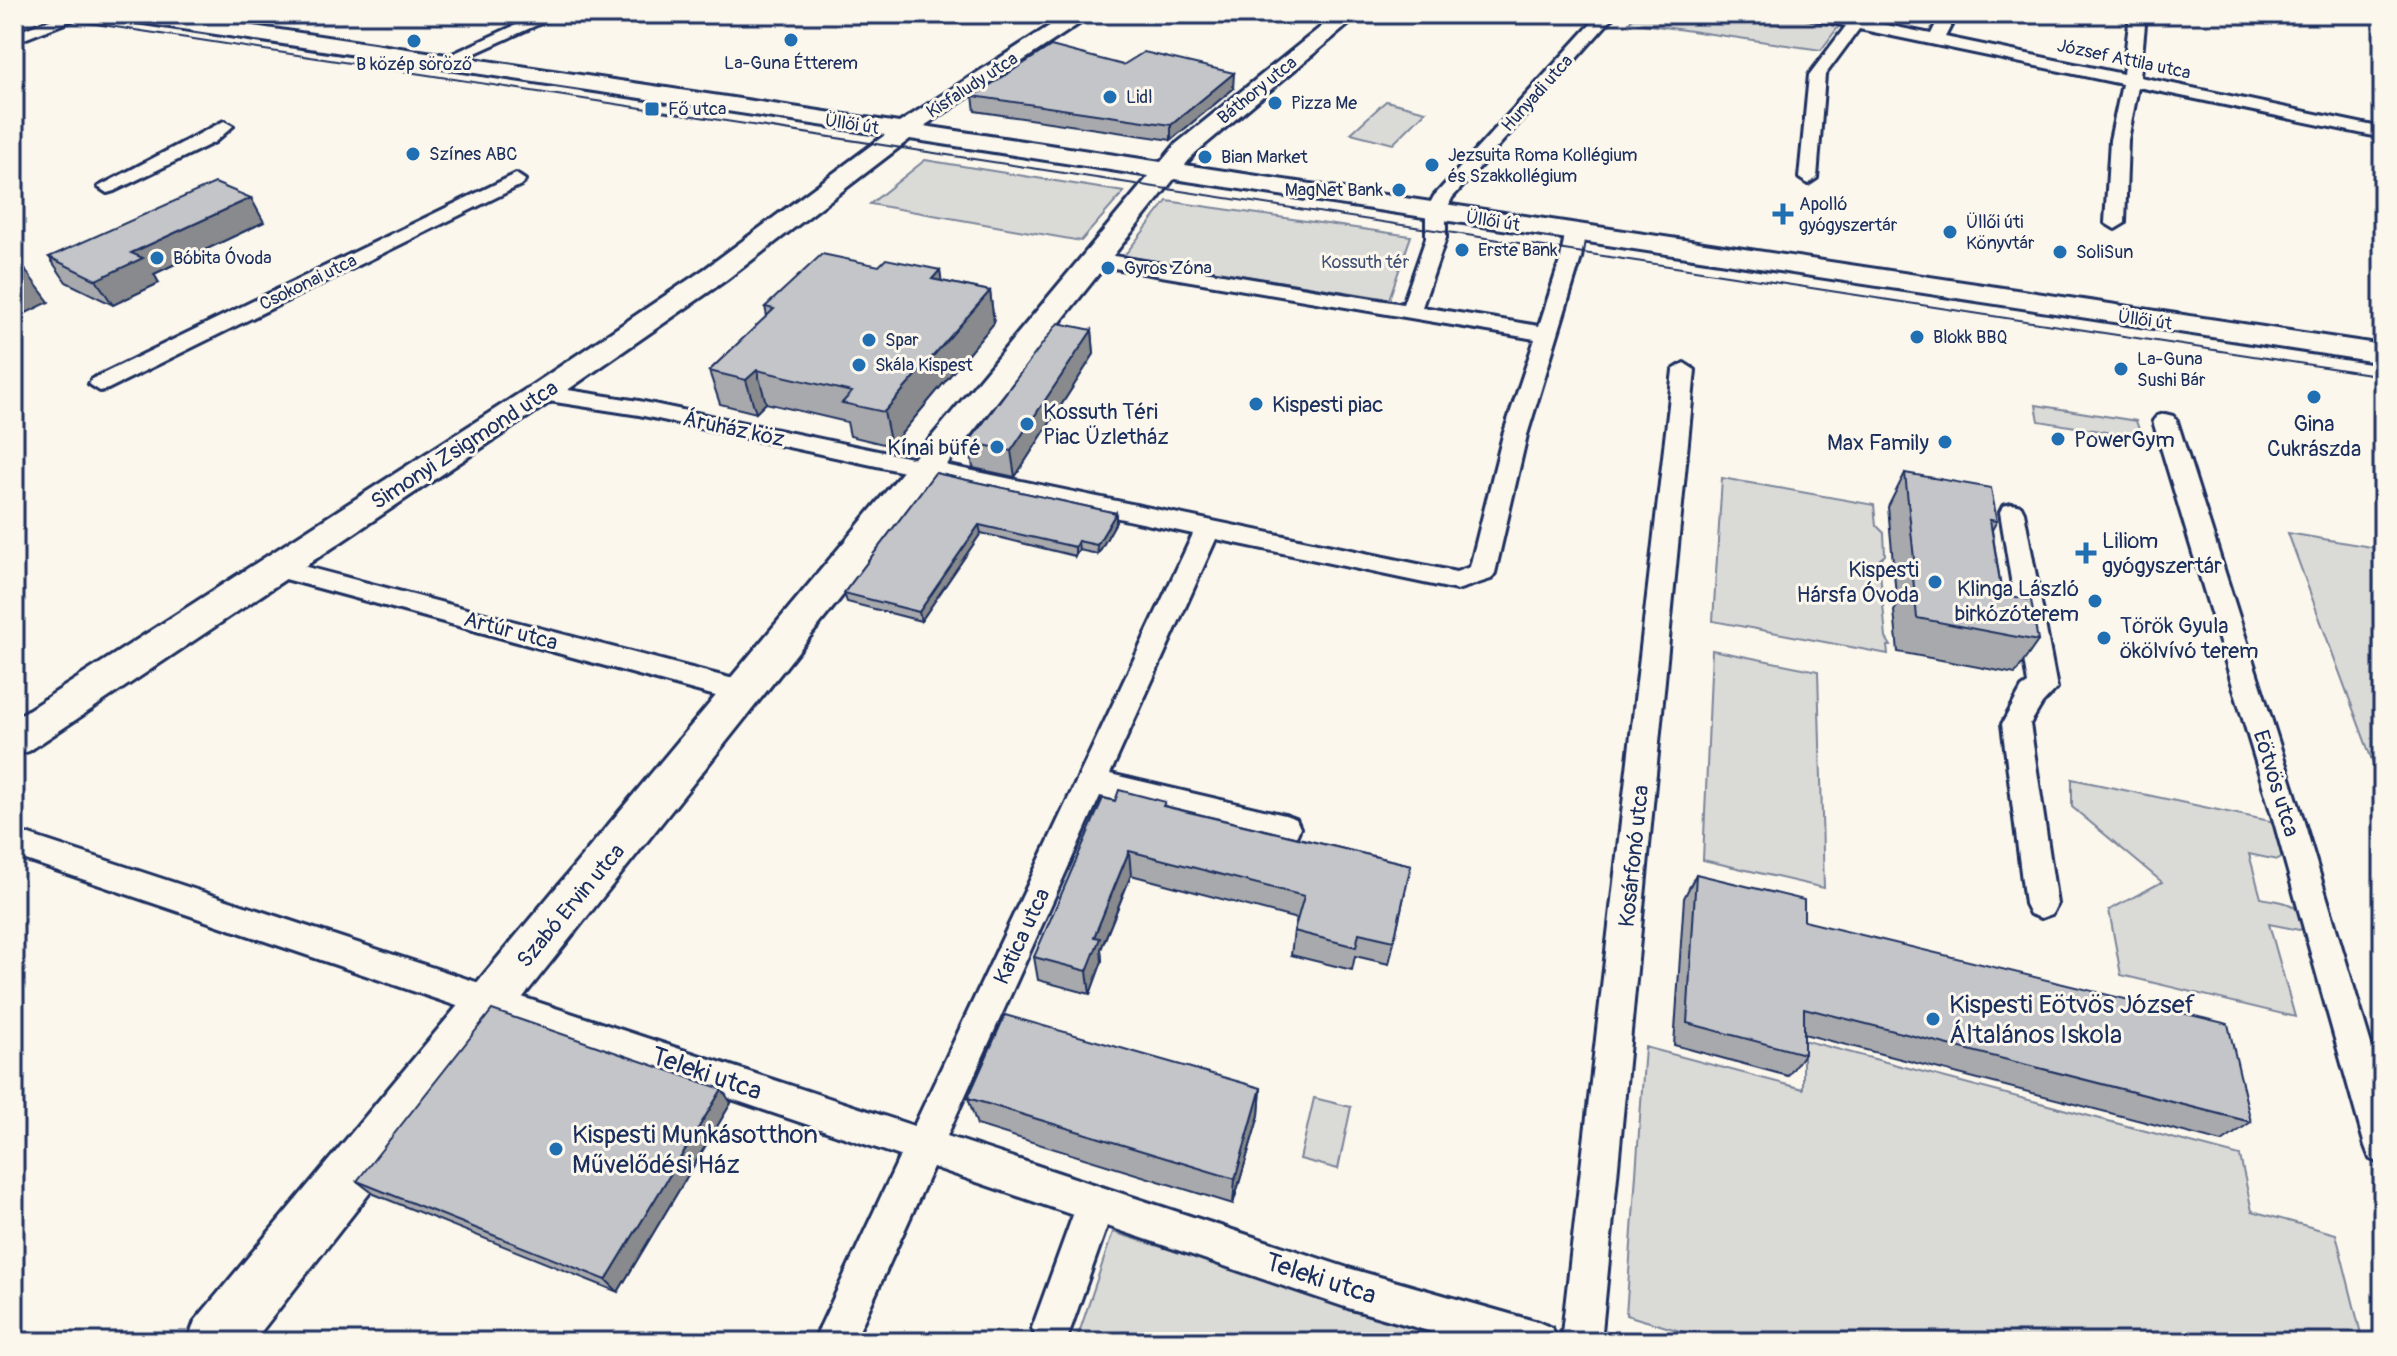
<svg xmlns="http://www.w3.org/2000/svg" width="2397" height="1356" viewBox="0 0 2397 1356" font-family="Pangolin,sans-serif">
<rect width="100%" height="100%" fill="#fbf7ec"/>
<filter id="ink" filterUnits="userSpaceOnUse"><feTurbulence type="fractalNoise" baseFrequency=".0125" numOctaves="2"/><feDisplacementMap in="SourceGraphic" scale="16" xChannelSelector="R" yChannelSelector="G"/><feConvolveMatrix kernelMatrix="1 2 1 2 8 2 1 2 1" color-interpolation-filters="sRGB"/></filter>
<g filter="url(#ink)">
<path fill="#dadad7" stroke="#7a849a" stroke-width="2" d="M1636,14h212l-27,36 -192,-28z
M1386,101l40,10 -33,33 -42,-11z
M925,160l199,32 -43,49 -211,-37z
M1167,201l244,35 -22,63 -265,-43z
M2036,405l100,16 6,17 -103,-17z
M1722,478l152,27 2,20 8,8 1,22 -6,5 7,78 5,8h-4l1,8 -175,-33z
M2288,533l95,16v241z
M1712,650l106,21 6,217 -121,-28z
M2072,779l203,43 10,33 -8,5 -28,-6 12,44c24,5 37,2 45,29l-7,3 -30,-6 26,93 -174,-42 -12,-65 53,-28 -90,-75z
M1803,1040l437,116 12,55 84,23 27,108h-646l-91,-27 19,-268 158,42z
M1314,1098l37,9 -13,62 -38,-10z
M1113,1232l306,95 -3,15h-340z"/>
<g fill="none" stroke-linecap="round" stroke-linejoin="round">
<defs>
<path id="street" d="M66,14h22l-74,29v-10z
M540,14h21l-112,51 -6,2 -8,-5z
M1600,14h16l-164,184 -6,13v27l-24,69 117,19 22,-68 4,-24 10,-6 10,6 -4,24 -54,177 -32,138 -4,6 -34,11 -241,-51 -106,235 175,41 11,4 4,9 -4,9 -11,4 -185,-45 -153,340 401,132 190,54 14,6 6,14h-91l-119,-34 -241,-82 -41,116h-28l-6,-14 41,-113 -140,-48 -79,175h-41l87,-186 -886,-300v-26l900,296 279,-592 -554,-119 -97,-15 -8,-2 -3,-5 3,-5 8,-2 97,15 817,171 14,-5 33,-132 32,-96 -439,-74 -10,-6 10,-6 307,51 23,-66v-27l8,-15z
M1802,14h30l99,20 10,-20h16l-12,23 178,37 7,-60h16l-6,63 243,51v10l-245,-51 -10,53 -3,83 -10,6 -10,-6 5,-83 12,-56 -263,-55 -34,46 -8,103 -9,6 -9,-6 10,-103 37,-49 -41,-9z
M224,121l9,5 -18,16 -101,49 -7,2 -9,-6z
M516,174l9,6 -2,4 -415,205 -8,2 -11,-7 3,-5z
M1684,363l11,7 -94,972h-40l112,-972z
M2165,414l8,2 4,5 127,401 79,262v80l-13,-5 -5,-13 -91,-324 -121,-401 4,-5z
M2012,504l9,2 3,6 33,176 -15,16 -12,20 27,180 -5,10 -11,4 -11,-4 -5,-10 -23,-180 20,-36 6,-4 -28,-172 3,-6z
M276,559l469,123 10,3 4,8 -4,8 -10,3 -478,-130 -4,-6 4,-6z"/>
<path id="secondary" d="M119,14h55l725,109 169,-109h26l-170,112 237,36 15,-18 161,-130h24l-167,140 -9,11 1198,180v18l-1209,-184 -666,837 -255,326h-66l8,-21 954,-1145 -239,-37 -184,141 -173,120 -524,351 -15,5v-37l517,-333 175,-118 179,-133 -755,-114z"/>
</defs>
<use href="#street" stroke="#1b2f5e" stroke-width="6"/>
<use href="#secondary" stroke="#1b2f5e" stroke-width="6"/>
<use href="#street" fill="#fbf7ec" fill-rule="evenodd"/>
<use href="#secondary" fill="#fbf7ec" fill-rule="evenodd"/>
<path stroke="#1b2f5e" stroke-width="2" d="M31,14l2352,362"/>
</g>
<path fill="#a8a9ad" stroke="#1b2f5e" stroke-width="2" d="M1123,65l110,24 -62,51 -196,-29 -2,-15z
M264,222l-110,52 5,9 -46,22 -47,-23 -17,-25z
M879,266l61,4 1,11 49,10 4,32 -103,123 -41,-10 -3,-14 -81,-19 -10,10 -36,-9 -11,-33 58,-55 -2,-9z
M1092,330l2,24 -79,123 -42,-9 -4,-26z
M935,473l181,40v9l-18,32 -19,-4 -4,6 -94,-23 -60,88 -74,-19 -3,-9z
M1905,473l92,48 -5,9 10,64 36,47 -23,33 -117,-22 -4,-41 3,-5 -9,-99z
M1115,801l50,5 246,59 -22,99 -34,-8 -3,14 -61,-15 3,-24 3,-12 -166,-44 -30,74 1,12 -12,33 -52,-14 -4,-23z
M1696,874l108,47 447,201 -29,20 -418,-108v20l-16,22 -114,-31 10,-147z
M1261,1088l-2,27 -26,89 -256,-79 -9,-27z
M731,1103l-113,189 -244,-98 -17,-13z"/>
<path fill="#888a8d" stroke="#1b2f5e" stroke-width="2" d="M1234,73l-1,16 -62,51v-15z
M251,198l13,24 -110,52 5,9 -46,22 -17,-25 35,-27z
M25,270l24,32 -35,17v-44z
M940,270l5,33 -13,-24z
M990,291l4,32 -103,123 -7,-34z
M1092,330l2,24 -79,123 -4,-26z
M757,370l9,33 -10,10 -10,-33z
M1116,513v9l-18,32 -1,-9z
M979,525l2,8 -60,88 -2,-9z
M1078,541l1,9 -4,6v-9z
M1129,851l2,24 -30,74 1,12 -12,33 -3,-23 7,-34z
M1261,1088l-2,27 -26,89 2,-25z
M722,1089l9,14 -113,189 -12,-12z"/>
<path fill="#c3c5c9" stroke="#1b2f5e" stroke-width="2" d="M1051,46l72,19 21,-13 90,21 -63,52 -198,-29z
M215,183l36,15 -120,55 12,5 -47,22 -47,-23z
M822,254l57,12 7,-7 54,11 -8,9 58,12 -106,121 -42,-9 10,-11 -95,-22 -11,10 -37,-9 65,-62 -9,-2z
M14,265l11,5 -11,5z
M1058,323l34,7 -81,121 -42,-9z
M935,473l181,40 -19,32 -19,-4 -3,6 -96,-22 -60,87 -75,-19z
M1905,473l86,15 6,33 -7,-1 12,74 29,6 7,41 -121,-23 -4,-41 3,1z
M1119,790l46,12 -2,4 248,59 -17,76 -35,-8 -3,14 -62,-16 10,-35 -175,-45 -35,86 6,1 -13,33 -53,-14 69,-159 12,3z
M1696,874l108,26v21l424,103 23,98 -447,-114v46l-117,-31z
M492,1010l230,79 -116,191 -249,-99z
M1005,1015l256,73 -26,91 -267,-81z"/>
</g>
<g fill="#1f6fb2" stroke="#fbf7ec" stroke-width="3">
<circle cx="791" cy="40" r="8"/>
<circle cx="414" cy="41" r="8"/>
<circle cx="1110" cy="97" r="8"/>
<circle cx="1275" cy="103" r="8"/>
<rect x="644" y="101" width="16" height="16" rx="4"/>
<circle cx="413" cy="154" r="8"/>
<circle cx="1205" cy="157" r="8"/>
<circle cx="1432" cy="165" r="8"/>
<circle cx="1399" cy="190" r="8"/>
<path d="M1779 202h8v8h8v8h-8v8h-8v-8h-8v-8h8z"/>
<circle cx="1950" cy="232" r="8"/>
<circle cx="1462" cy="250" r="8"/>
<circle cx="2060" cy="252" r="8"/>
<circle cx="157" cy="258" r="8"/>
<circle cx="1108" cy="268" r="8"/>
<circle cx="1917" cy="337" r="8"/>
<circle cx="869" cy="340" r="8"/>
<circle cx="859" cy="365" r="8"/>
<circle cx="2121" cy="369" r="8"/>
<circle cx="2314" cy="397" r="8"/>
<circle cx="1256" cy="404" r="8"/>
<circle cx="1027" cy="424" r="8"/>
<circle cx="2058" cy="439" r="8"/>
<circle cx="1945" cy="442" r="8"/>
<circle cx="997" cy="447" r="8"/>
<path d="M2082 541h8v8h8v8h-8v8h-8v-8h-8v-8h8z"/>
<circle cx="1935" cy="582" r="8"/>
<circle cx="2095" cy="601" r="8"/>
<circle cx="2104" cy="638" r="8"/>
<circle cx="1933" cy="1019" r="8"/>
<circle cx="556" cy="1149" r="8"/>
</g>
<g text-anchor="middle" stroke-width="6" stroke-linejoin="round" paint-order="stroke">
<g font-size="18" fill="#1b2f5e" stroke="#fbf7ec">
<text transform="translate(2124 59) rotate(12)" y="6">József Attila utca</text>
<text transform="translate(972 85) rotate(-33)" y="6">Kisfaludy utca</text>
<text transform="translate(1257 90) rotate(-39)" y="6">Báthory utca</text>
<text transform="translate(1537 93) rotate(-48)" y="6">Hunyadi utca</text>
<text transform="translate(852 124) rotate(9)" y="6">Üllői út</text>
<text transform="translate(1493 221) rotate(9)" y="6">Üllői út</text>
<text transform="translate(308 282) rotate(-26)" y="6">Csokonai utca</text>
<text transform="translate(2145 320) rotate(8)" y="6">Üllői út</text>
</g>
<g font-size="18" fill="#1b2f5e" stroke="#fbf7ec" text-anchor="start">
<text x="791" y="69" text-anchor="middle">La-Guna Étterem</text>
<text x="414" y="70" text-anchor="middle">B közép söröző</text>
<text x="1126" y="103">Lidl</text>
<text x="1291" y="109">Pizza Me</text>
<text x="668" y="115">Fő utca</text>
<text x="429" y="160">Színes ABC</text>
<text x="1448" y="161">Jezsuita Roma Kollégium<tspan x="1448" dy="21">és Szakkollégium</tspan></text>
<text x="1221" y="163">Bian Market</text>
<text x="1383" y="196" text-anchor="end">MagNet Bank</text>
<text x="1799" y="210">Apolló<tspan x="1799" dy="21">gyógyszertár</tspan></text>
<text x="1966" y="228">Üllői úti<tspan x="1966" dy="21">Könyvtár</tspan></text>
<text x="1478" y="256">Erste Bank</text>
<text x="2076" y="258">SoliSun</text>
<text x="173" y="264">Bóbita Óvoda</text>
<text x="1124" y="274">Gyros Zóna</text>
<text x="1933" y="343">Blokk BBQ</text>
<text x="885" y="346">Spar</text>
<text x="2137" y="365">La-Guna<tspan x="2137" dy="21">Sushi Bár</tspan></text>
<text x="875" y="371">Skála Kispest</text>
</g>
<g font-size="18" fill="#415176" stroke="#fbf7ec">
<text x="1365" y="268">Kossuth tér</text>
</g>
<g font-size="22" fill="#1b2f5e" stroke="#fbf7ec" text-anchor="start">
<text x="1272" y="412">Kispesti piac</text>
<text x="1043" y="419">Kossuth Téri<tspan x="1043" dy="25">Piac Üzletház</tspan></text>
<text x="2314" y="431" text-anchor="middle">Gina<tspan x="2314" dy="25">Cukrászda</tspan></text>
<text x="2074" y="447">PowerGym</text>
<text x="1929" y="450" text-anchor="end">Max Family</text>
<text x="981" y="455" text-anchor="end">Kínai büfé</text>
<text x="2102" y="548">Liliom<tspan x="2102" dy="25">gyógyszertár</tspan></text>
<text x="1919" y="577" text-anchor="end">Kispesti<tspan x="1919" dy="25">Hársfa Óvoda</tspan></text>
<text x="2079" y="596" text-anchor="end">Klinga László<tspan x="2079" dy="25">birkózóterem</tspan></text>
<text x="2120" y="633">Török Gyula<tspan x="2120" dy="25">ökölvívó terem</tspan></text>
</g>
<g font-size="22" fill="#1b2f5e" stroke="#fbf7ec">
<text transform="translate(734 428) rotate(12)" y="8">Áruház köz</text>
<text transform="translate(464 444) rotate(-33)" y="8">Simonyi Zsigmond utca</text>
<text transform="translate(511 630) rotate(15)" y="8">Artúr utca</text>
<text transform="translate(2277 783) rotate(73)" y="8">Eötvös utca</text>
<text transform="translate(1633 856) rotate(-84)" y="8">Kosárfonó utca</text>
<text transform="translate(570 905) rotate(-50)" y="8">Szabó Ervin utca</text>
<text transform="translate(1021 936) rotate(-65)" y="8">Katica utca</text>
</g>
<g font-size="26" fill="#1b2f5e" stroke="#fbf7ec" text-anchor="start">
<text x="1949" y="1013">Kispesti Eötvös József<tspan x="1949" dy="30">Általános Iskola</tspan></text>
<text x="572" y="1143">Kispesti Munkásotthon<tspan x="572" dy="30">Művelődési Ház</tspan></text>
</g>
<g font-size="26" fill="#1b2f5e" stroke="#fbf7ec">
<text transform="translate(707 1073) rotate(19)" y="9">Teleki utca</text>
<text transform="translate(1321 1278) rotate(18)" y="9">Teleki utca</text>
</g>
</g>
<rect width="2397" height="1356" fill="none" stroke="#fbf7ec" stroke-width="48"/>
<rect x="24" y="24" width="2349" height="1308" fill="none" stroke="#1b2f5e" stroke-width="3" filter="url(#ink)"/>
</svg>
